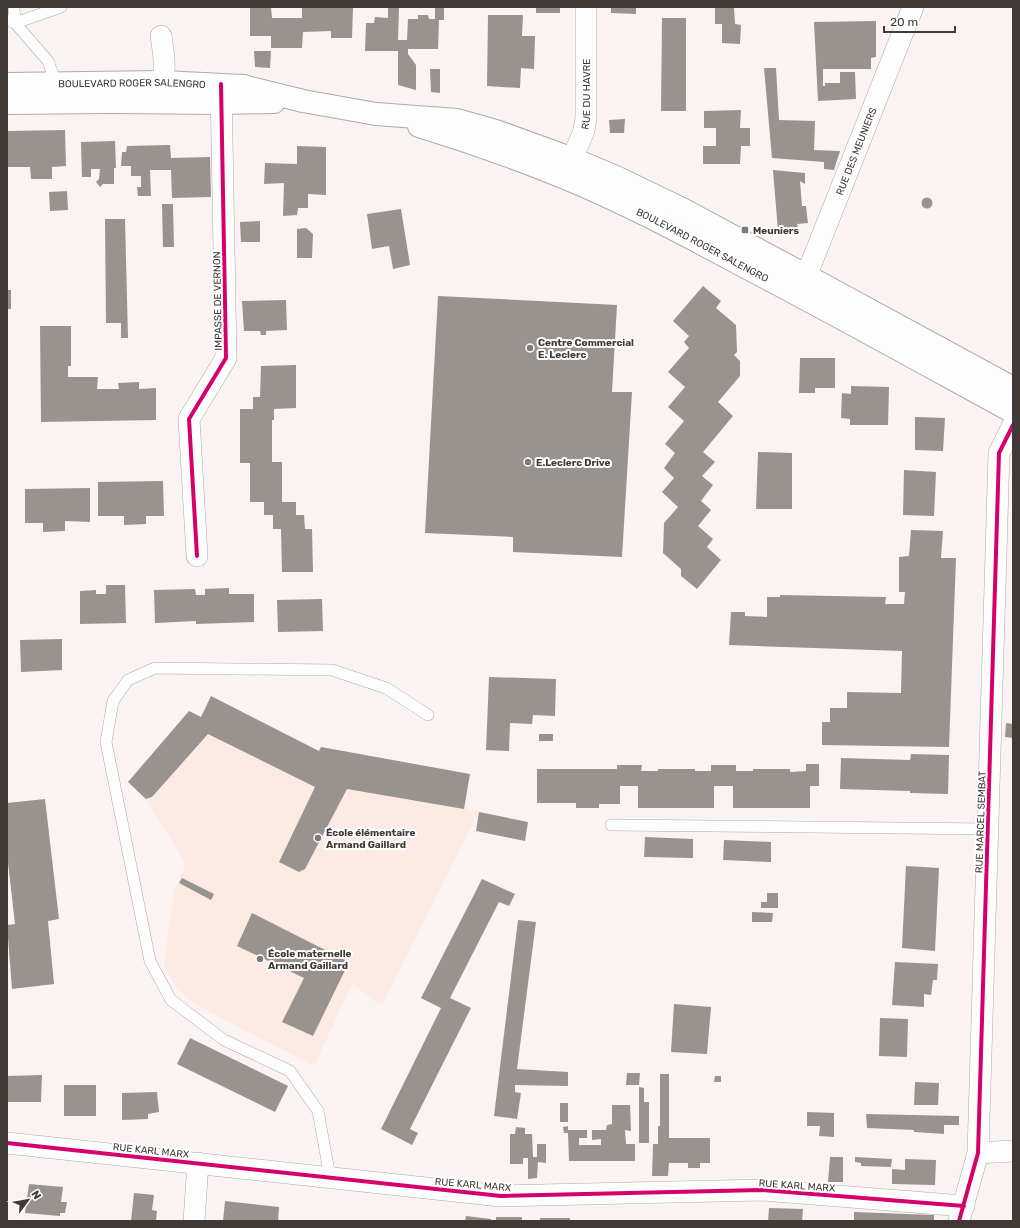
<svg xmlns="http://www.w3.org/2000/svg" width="1020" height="1228" viewBox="0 0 1020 1228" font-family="Rubik,sans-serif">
<rect width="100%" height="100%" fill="#faf3f1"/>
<path fill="#fceae3" d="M211,696l108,55 2,-4 143,61 15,4 -97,193 -30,-21 -38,82 -118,-61 -19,-17 -13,-22 10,-75 12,-27 -40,-65 -18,-17 61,-71 12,6z"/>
<path fill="#999390" d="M250,7h21l1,11h30v-11h51l-1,31h-21v-7l-28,1 -1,16h-31v-12h-21z
M388,7h11l-1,33h9l1,-21h10v-4h10l1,4h6v-12h9v13h-5l-1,29h-30v5l8,11v25l-18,-5v-34h-33l1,-28h8l1,-6 13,1z
M536,7h24v6h-24z
M611,7h25v7l-25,-1z
M715,7h19l1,17 6,1 -1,19 -18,-1v-19h-7z
M488,15h35l-1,21h13l-1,33 -13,-1 -1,20 -33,-2z
M662,18h24v93h-25z
M876,21v36l-5,1v11h-48v17h2v-3h15v-11h15l1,27 -38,2 -4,-79z
M254,51h17l-1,17 -15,-1z
M764,68h12l3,52 36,1 -1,29 26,1 -6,19 -10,-1v-7l-52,-4z
M430,69h10v24l-9,-1z
M741,110l-1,18h10v18h-9l-1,18h-37v-18h13v-18h-12v-17z
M625,119l-1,14h-14l-1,-13z
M65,130l1,36 -14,1v12h-21l-1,-12h-23v-36z
M115,141l1,27h-2v16h-11l-3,3 -4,-5 3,-3 1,-10h-9v8h-9l-1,-35z
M170,145l1,13 39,-1 1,40 -39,1 -1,-28h-21l1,26h-13l-1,-9h4v-11h-10v-10h-10l1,-14h4l1,-6z
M297,146l29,1v48l-18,-1v14h-10l-1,7 -14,1 1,-33 -20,1 1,-21 32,1z
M773,170l32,3v11l-5,-3 2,25h4l2,17 -11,1 1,4 -20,3z
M67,191l1,19 -18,1 -1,-19z
M921.5 203a5.5 5.5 0 1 1 11 0a5.5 5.5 0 1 1-11 0Z
M162,204h11l1,43h-11z
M401,209l9,56 -17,4 -4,-23 -17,3 -5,-35z
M105,219h20l3,119h-7v-15h-15z
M260,221v21h-19l-1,-20z
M306,228l7,6 -1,24h-15v-29z
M703,286l18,15 -5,7 20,17 1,27 -3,3 6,6v15l-22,26 15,14 -30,36 12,10 -13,14 11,9 -12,16 10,9 -13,16 15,13 -6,8 14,13 -24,29 -16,-13v-7l-18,-16 1,-30 14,-16 -16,-15 12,-14 -10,-10 11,-15 -10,-9 19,-23 -16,-14 17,-20 -17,-15 21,-24 -5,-6 5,-6 -16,-15z
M7,290h4v19h-4z
M438,296l179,9 -5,87h20l-10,165 -109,-5v-15l-88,-4z
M286,300l1,30 -21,1v4h-5l-1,-4h-16l-2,-30z
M40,326h31v40h-3v11h30l-1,12h22l-1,-6 21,-1v7l17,-1v32l-115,2z
M800,358h35v30h-20v5h-16z
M296,365v43l-22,1v11h-2v42h10v40h14v13h8l1,14h7l1,43h-31l-1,-43h-8v-14h-9v-13h-14v-39h-10v-54h13v-12h7l1,-31z
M851,386l38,1 -1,38h-38v-6l-9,-1 1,-25 9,1z
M915,417l30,1 -2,33 -28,-1z
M758,452l34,1v56h-36z
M904,470l32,2 -2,44 -31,-1z
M163,481l1,35h-18v8l-22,1v-9h-26v-34z
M90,488v34l-25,-1v10l-22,1v-9h-18v-34z
M911,530l32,1 -2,27h15l-7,189 -127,-2v-23h8v-14h17v-16l54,1 1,-42 -173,-6 2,-33h14v4l22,1v-20h13v-2l106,2 -1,7h19l1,-12h-6v-35l10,-1z
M106,585h19l1,38 -46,1v-33l16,-1v4h10z
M229,588v6h25v28l-58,2v-3l-41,2 -1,-33 41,-1 1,6h9v-6z
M322,599l1,32 -45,1 -1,-32z
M62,639v31l-41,2 -1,-32z
M489,677l67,2 -1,37 -22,-1 -1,9 -22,-1 -1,28 -23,-1z
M211,696l108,55 2,-4 149,27 -6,35 -117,-20 -42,80 -6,3 -20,-10 36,-75 -107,-53 -56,63 -6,2 -18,-17 61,-71 12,6z
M1006,723l7,1v14l-8,-1z
M539,734h14v7h-14z
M911,754l38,1 -1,39 -38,-1v-2l-70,-2 1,-31 69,2z
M806,764h13v22h-9v22h-77v-22h-19v22h-76v-22h-18v18h-21v4h-23v-5h-39v-34h80v-4h25l-1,6h17v-2h37v2h16v-6h25v6h17v-2h37v3l16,-1z
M45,799l14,120 -11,2 6,63 -42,5 -5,-64 8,-1 -8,-70v-51z
M479,812l49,10 -3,19 -49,-10z
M645,837l48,2v19l-49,-1z
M724,840l47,2v20l-48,-2z
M906,866l33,2 -4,83 -33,-3z
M182,878l32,16 -3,6 -32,-17z
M482,879l33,15 -6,12 -10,-4 -49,96 21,10 -61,121 8,4 -6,12 -31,-16 60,-121 -20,-10z
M767,893h11v15h-17v-6h6z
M752,912l21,1 -1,9h-20z
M252,913l97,49 -36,74 -31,-14 22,-44 -67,-32z
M518,920l18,2 -19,147 51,3v14l-53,-1v7l6,1 -4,26 -23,-3z
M895,962l43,2 -1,16h-4l-2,15 -7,-1v13l-32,-2z
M674,1004l37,3 -4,47 -36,-2z
M880,1018l28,1 -1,38 -28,-1z
M190,1038l98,48 -13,26 -98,-48z
M627,1073h13l-1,12h-13z
M660,1074h9v64h41v25h-10v5h-12v-5h-19l-1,13h-16l1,-32h5v-18h2z
M42,1075l-1,27h-34v-26z
M715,1076h6v6h-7z
M915,1082l24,1 -1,22h-24z
M64,1085h32v31h-32z
M639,1087l5,1v14h5v41h-10z
M157,1092l2,20 -11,2v5l-26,1v-27z
M560,1103h8v19h-8z
M612,1105h18l1,26 -6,-1 1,14h9v17h-66l-1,-28h-4l-1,-6 5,-1v4h19v8h-8v7h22v-6l-9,1v-10h14l1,-5 5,-1z
M807,1112l27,1v24l-15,-1 1,-10h-13z
M866,1114l93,2v9h-15v9l-30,-2v-2l-47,-2z
M516,1127l9,1v6h7l1,23h4v-13h9v19l-8,-1 -1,16 -9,1v-21h-5v6h-13v-30h5z
M830,1157h13v25h-15z
M855,1157l37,2 -1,8 -30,-1v-3l-6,-1z
M905,1159l31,1 -1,25 -43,-1v-15l13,1z
M29,1184l34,3 -2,15h6l-2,11h-5v3l-35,-3z
M134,1193l20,2 -2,15 5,1 -1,10h-25z
M225,1201l54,6 -1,14h-55z
M769,1208l34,1 -1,12h-34z
M854,1212l80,3v6h-80z
M466,1216l25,3v2h-26z
M496,1217h26v4h-26z
M540,1218h30v3h-30z"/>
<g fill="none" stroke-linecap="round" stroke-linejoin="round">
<defs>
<path id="lane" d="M14,7l1,16 46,-16
M7,20l8,3 33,38 8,22
M611,825l377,4
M330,1177l-12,-66 -28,-40 -66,-31 -53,-40 -21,-39 -44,-219 7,-41 15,-21 27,-12 177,2 54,18 42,27"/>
<g id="street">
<path d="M157,98c10,-25 8,-37 4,-62"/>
<path id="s1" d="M565,175l19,-44 2,-13v-111"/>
<path id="s2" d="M797,289l14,-25 102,-257"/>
<path d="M197,556l-8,-137 37,-61 -5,-273"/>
<path d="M7,1143l494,53 260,-6 203,16"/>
<path d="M978,1153l35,-2"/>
<path d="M194,1221l4,-58"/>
<path d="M959,1221l19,-68 21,-700 14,-28"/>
</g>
<g id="secondary">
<path id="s3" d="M7,84l156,-2 80,4 60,15 73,13 81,6 39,11 77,28 45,19 66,32 121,65 208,113"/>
<path d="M7,103l104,-1 110,1 53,-1"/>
<path id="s4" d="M419,126c49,15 97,32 144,51 66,27 128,61 190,94 88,46 174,94 260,141"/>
</g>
</defs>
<use href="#lane" stroke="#afa9a6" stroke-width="12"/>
<use href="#street" stroke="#afa9a6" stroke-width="22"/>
<use href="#secondary" stroke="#afa9a6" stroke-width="24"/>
<use href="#lane" stroke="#fefdfd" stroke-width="11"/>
<use href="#street" stroke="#fefdfd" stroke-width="21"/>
<use href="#secondary" stroke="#fefdfd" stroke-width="22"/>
<defs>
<path id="cycleway" d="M197,556l-8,-137 37,-61 -5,-274
M7,1143l494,53 260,-6 203,16
M959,1221l19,-68 21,-700 14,-28"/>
</defs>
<use href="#cycleway" stroke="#fff" stroke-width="6"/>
<use href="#cycleway" stroke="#d6006c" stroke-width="4"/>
</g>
<g fill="#827a77" stroke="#fff" stroke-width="1.5">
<rect x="741" y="226" width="8" height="8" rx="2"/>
<circle cx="530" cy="348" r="4"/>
<circle cx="528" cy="462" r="4"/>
<circle cx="318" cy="838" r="4"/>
<circle cx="260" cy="959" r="4"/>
</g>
<g text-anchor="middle" stroke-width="4" stroke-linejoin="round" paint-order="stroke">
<g font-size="10" fill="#413936" stroke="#fff">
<text dy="4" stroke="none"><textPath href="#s3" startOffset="125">BOULEVARD ROGER SALENGRO</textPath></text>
<text dy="4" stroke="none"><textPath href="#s1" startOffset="85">RUE DU HAVRE</textPath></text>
<text dy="4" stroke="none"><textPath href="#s2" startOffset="150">RUE DES MEUNIERS</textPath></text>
<text dy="4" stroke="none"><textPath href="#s4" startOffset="308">BOULEVARD ROGER SALENGRO</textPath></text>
<text transform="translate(217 301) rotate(-91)" y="4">IMPASSE DE VERNON</text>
<text transform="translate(980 822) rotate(-88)" y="4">RUE MARCEL SEMBAT</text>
<text transform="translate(151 1150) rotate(6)" y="4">RUE KARL MARX</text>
<text transform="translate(473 1184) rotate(5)" y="4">RUE KARL MARX</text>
<text transform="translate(797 1185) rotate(4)" y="4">RUE KARL MARX</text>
</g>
<g font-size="10" font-weight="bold" fill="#413936" stroke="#fff" text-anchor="start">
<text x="753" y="234">Meuniers</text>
<text x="538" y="346">Centre Commercial<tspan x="538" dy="12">E. Leclerc</tspan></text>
<text x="536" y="466">E.Leclerc Drive</text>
<text x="326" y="836">École élémentaire<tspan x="326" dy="12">Armand Gaillard</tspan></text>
<text x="268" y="957">École maternelle<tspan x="268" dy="12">Armand Gaillard</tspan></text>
</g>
</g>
<rect width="1020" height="1228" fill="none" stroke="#413936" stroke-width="16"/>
<g transform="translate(28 1200) rotate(58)" stroke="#ffffff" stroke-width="3" paint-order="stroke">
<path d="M0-3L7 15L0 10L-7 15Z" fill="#413936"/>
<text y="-6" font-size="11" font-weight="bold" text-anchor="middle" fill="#413936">N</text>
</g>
<path d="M884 26v6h71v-6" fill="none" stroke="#413936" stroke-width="2"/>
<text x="890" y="26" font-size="12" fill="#413936" stroke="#ffffff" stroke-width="3" paint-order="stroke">20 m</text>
</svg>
